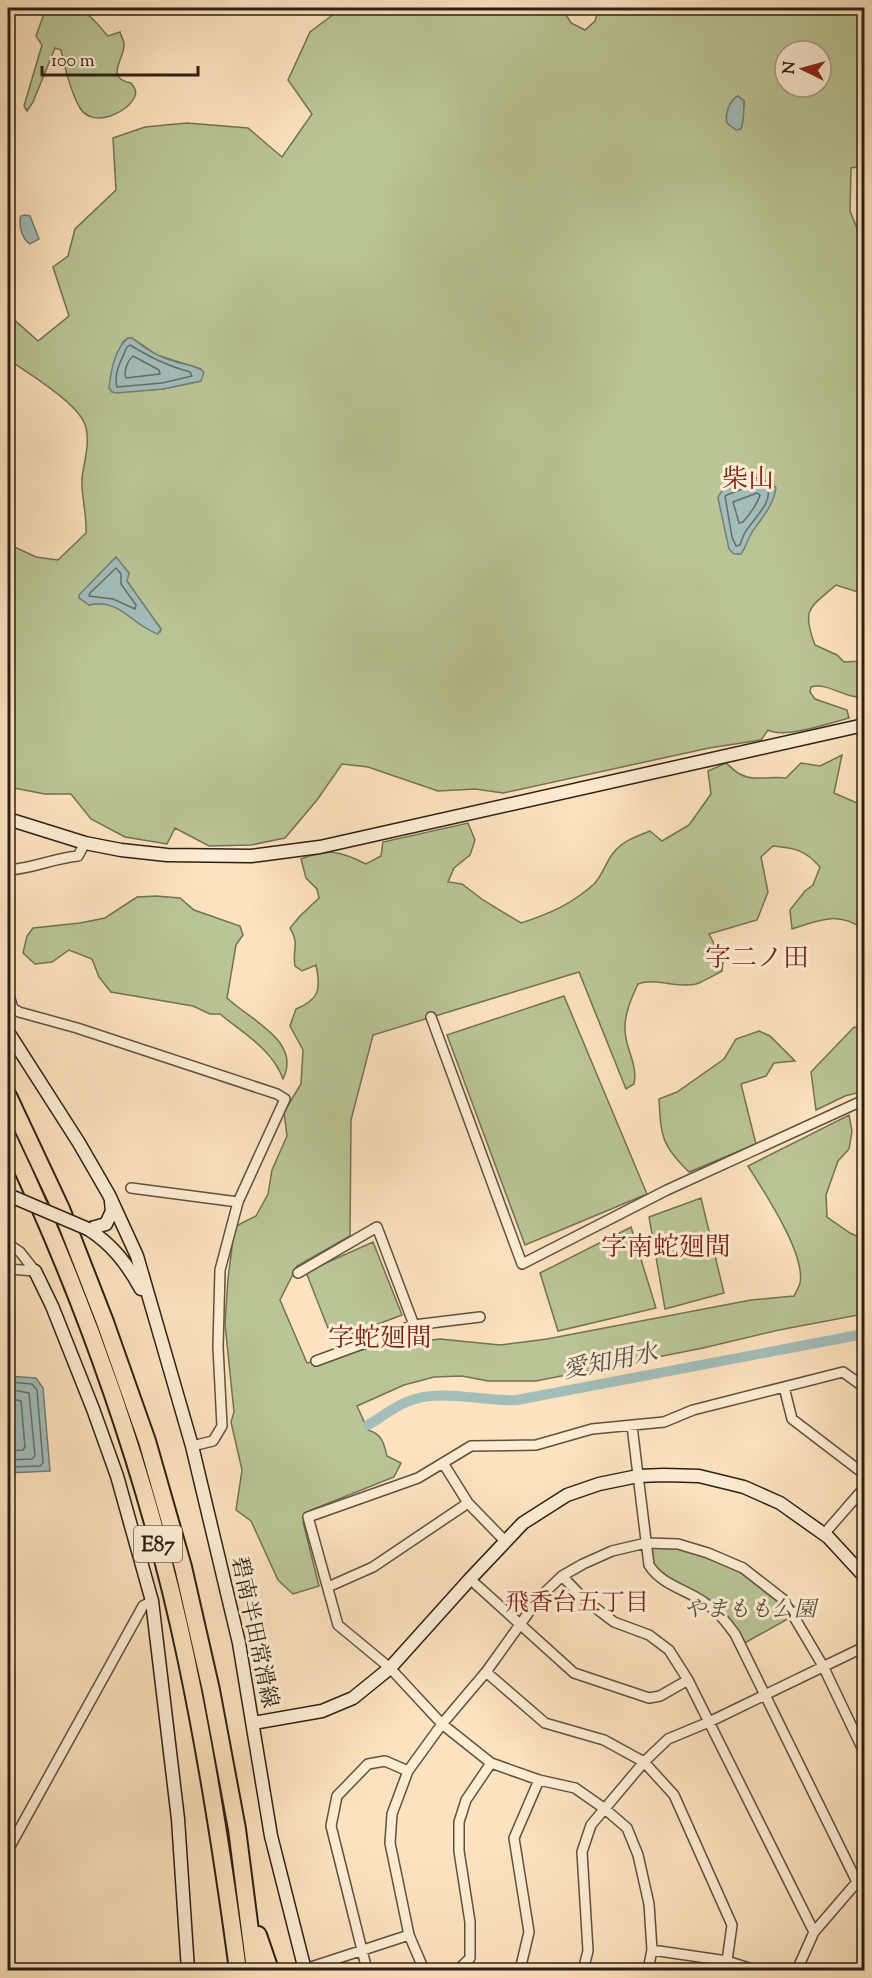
<svg xmlns="http://www.w3.org/2000/svg" width="872" height="1978" viewBox="0 0 872 1978" font-family="'Sorts Mill Goudy','Noto Serif JP',serif">
<rect width="100%" height="100%" fill="#fde3bf"/>
<filter id="stains"><feTurbulence type="fractalNoise" baseFrequency=".00333" numOctaves="4"/><feColorMatrix values="0 0 0 0 .2 0 0 0 0 .09 0 0 0 0 .02 0 0 0 .5 -.17"/></filter>
<radialGradient id="worn" r=".72"><stop offset=".6" stop-color="#630" stop-opacity="0"/><stop offset="1" stop-color="#630" stop-opacity=".3"/></radialGradient>
<path fill="#bac595" stroke="#727254" stroke-width="1.5" fill-rule="evenodd" d="M46,8l9,3 3,-3c29,-1 32,8 50,28l12,-4c1,4 5,10 4,14 -1,15 -19,32 7,37 3,4 6,8 4,13 -7,17 -42,33 -55,12 -8,-13 -16,-42 -19,-58l-6,-2 -22,54 -6,9 -3,-5 18,-61 -6,-9z
M342,8h220l9,15 14,7 10,-9 4,-13h265v158l-13,2 -1,43 14,34v349l-28,-9c-26,23 -35,23 -21,60l22,10 7,7 20,-1v36c-20,2 -35,-15 -53,-10l-1,5 5,7 32,11 2,8c-19,5 -64,21 -81,12l-7,10 -52,8 -206,45 -28,-4 -37,2 -70,-24 -26,-3 -25,36 -32,38 -34,7 -42,1 -34,-18 -8,16 -42,-7 -34,-18 -20,-25h-26l-37,-7v-243l28,13 22,3 28,-27c1,-19 -5,-37 -4,-55 2,-16 8,-34 4,-50 -4,-23 -59,-55 -78,-69v-42l2,-1 28,25 31,-25 -16,-49 15,-11 7,-27 41,-39 -3,-52 32,-11 42,-4 61,5 34,29 30,-43 -24,-34 22,-48zM785,51h36v36h-36zM738,96l6,5 -2,25 -16,-9 7,-17zM128,338h4l25,17 44,14v12l-38,8 -20,1 -28,-31 8,-17zM126,570l3,3 -3,8 35,48 -1,3c-27,-2 -37,-36 -71,-27z
M842,755l-8,38 30,13 -1,123c-25,-18 -44,-9 -71,0l-2,-19 15,-19 8,-6 7,-18c-15,-17 -25,-19 -47,-21l-12,11 7,35 -11,28 -48,14 14,27 -1,10c-8,4 -17,10 -26,13 -19,5 -40,-7 -58,0 -9,19 -17,38 -11,59 4,15 10,26 7,41l-8,5 -47,-117 -206,63 -22,85 -1,116 -53,30 -17,34 27,63 72,-17 61,-7 60,6 47,-6 204,-39 43,-4c2,-4 5,-9 6,-13 6,-29 -37,-93 -52,-117l101,-51 3,16 -3,18 -11,12 -12,34 1,22 23,16 14,6v75l-85,16 -76,18 -167,33h-48l-26,-5 -28,1 -30,8 -47,21 11,24c14,4 16,13 19,26l14,7 -7,14 -83,33 -8,12 16,64 -26,8 -15,-14 -27,-59 -15,-11 6,-40 -11,-48 3,-10 -9,-88 3,-45 6,-48 2,-5 20,-10 12,-22 4,-24 15,-34 -3,-24 17,-28 2,-34 -13,-24 6,-17c24,-10 25,-20 20,-44l-14,6 -7,-5c-3,-18 5,-21 -5,-38l10,-12 19,-18 -2,-9 -11,-11 -5,-19c28,-11 39,-8 65,5l15,-8 2,-14 85,-19 7,17 -5,15 -16,13 -6,14 14,2 21,16 38,23c28,-9 51,-19 73,-39 9,-9 12,-23 20,-32 9,-11 23,-16 36,-21l12,10 27,-16 22,-31 -3,-23 18,-8c5,4 10,10 16,12 11,6 30,1 44,3l15,-15 19,3z
M156,896l24,2 14,12 46,16 3,9 -7,10 -9,53c23,22 75,43 56,81 -10,-29 -40,-46 -63,-65h-10l-17,-8 -82,-14 -12,-15 -7,-18 -23,-9 -17,12 -17,2 -12,-11 4,-17 6,-8 47,-5 25,-5 32,-21z
M564,996l83,198 -122,51 -78,-210z
M854,1027l10,3v61l-19,5 -29,14 -5,-38z
M759,1031l11,5 25,25 -21,2 -8,13 -25,8 15,60 -67,28c-28,-27 -28,-36 -30,-73l18,-7 47,-33 12,-20z
M701,1198l23,95 -59,16 -16,-92z
M631,1227l25,81 -98,23 -18,-58z
M373,1242l29,73 -69,26 -27,-69z
M646,1543l32,1 65,24 41,32 9,16 -52,29 -16,-25 -68,-45z"/>
<path fill="#a2bdba" stroke="#727e78" stroke-width="1.5" d="M738,96l6,5c0,9 0,19 -3,28l-5,1 -9,-7c-2,-10 2,-22 11,-27z
M25,215l5,1 9,23 -9,5c-8,-5 -12,-19 -9,-28z
M128,338h4c13,11 28,20 44,24 10,3 20,3 28,10l-3,9 -38,8 -46,4 -5,-1 -3,-4c2,-17 5,-38 19,-50z
M756,478l15,4 5,6c-3,18 -14,30 -24,44 -4,7 -6,15 -11,22h-7l-5,-5 -11,-51c4,-11 10,-9 20,-12 6,-2 12,-5 18,-8z
M116,557l13,16 -2,8 34,48 -3,5c-25,-8 -39,-37 -69,-29l-10,-7v-3z
M8,1376l28,2 7,10 7,83 -42,2z"/>
<g fill="none" stroke-linecap="round" stroke-linejoin="round">
<path stroke="#666e67" stroke-width="1.5" d="M130,345c20,12 37,21 60,27l2,4 -30,7 -45,4c-4,-14 5,-28 10,-40z
M133,356l26,14 1,4 -34,4c-3,-6 2,-18 7,-22z
M757,484l10,3c7,15 -14,32 -21,44 -3,4 -4,9 -6,14l-4,1 -4,-9 -7,-41c4,-3 25,-9 32,-12z
M757,493l3,2c-3,10 -10,19 -17,27l-4,1 -6,-21z
M116,568l5,6v10l15,21 -1,4 -22,-10 -24,-3 1,-3z
M8,1382l24,2 5,6 6,73 -3,3 -32,1
M8,1389l21,4 6,63 -3,3 -24,1
M8,1398l13,3 4,46 -2,3 -15,1"/>
<path stroke="#a2bdba" stroke-width="10" d="M368,1425c14,-8 27,-19 41,-24 32,-13 74,1 108,-1l347,-66"/>
<defs>
<path id="street" d="M8,870c24,-1 46,-12 70,-14l7,-13
M8,993l5,15 6,4 58,16 200,66 8,5 -47,103 -18,68 -2,77 4,79 -9,15 -21,5
M431,1017l91,247 145,-74 197,-90
M131,1188l107,14
M8,1244l12,8 15,19
M8,1269l27,2
M298,1273l79,-46 37,98
M316,1361l98,-36 66,-8
M784,1387l8,32 72,55
M632,1426l17,139c12,20 39,25 56,38 13,8 21,19 30,31l122,248
M443,1463l25,40 37,38
M824,1534l40,-46
M562,1576l23,24 29,22 35,13 20,15 19,30 126,252
M470,1579l104,94 75,25 11,-2 28,-16
M328,1587l45,-20 95,-64
M486,1672l59,51 59,17 40,22 30,33 58,130 -5,36 -4,9
M8,1850l135,-244 9,-5
M652,1950l75,11 28,9
M305,1969l104,-34
M367,1970l-36,-144 6,-30 31,-32 17,-3 23,10
M424,1970l-15,-35 -19,-92 2,-29 16,-43 34,-47 44,-52 53,-74 23,-22 21,-12 29,-13 34,-8 32,1 30,9 35,15 41,32 39,66 41,86
M458,1970l12,-12v-36l-11,-71v-29l7,-22 25,-37
M520,1970l9,-38 -15,-94 25,-58
M583,1970l5,-19 -6,-99 9,-27 53,-63 24,-23 41,-17 155,-75
M648,1970l4,-20 -3,-46 -11,-49 -11,-27 -22,-19 -30,-21 -36,-8 -48,-17 -49,-39 -52,-56 -52,-43 -30,-108 110,-39 53,-32 65,-1 56,-16 72,-7 29,-12 150,-38 21,15
M797,1970l17,-38 43,-50 7,-5"/>
<path id="secondary" d="M8,819l77,24 36,7 46,5 84,1 69,-9 544,-122
M8,1032l71,111 30,52 28,61 55,190 47,197 32,193 34,134
M88,1229c25,16 39,35 53,60
M88,1229l18,-5 6,-13 -1,-9
M35,1271l17,35 41,103 24,67 35,125 26,218 10,151
M253,1723l69,-12 31,-13 37,-30 80,-89 53,-56 44,-28 32,-11 39,-8 26,-1 35,1 45,11 36,16 48,34 36,39
M862,1970l2,-2"/>
<path id="highway" d="M8,1096l53,113 44,113 42,119 36,126 28,123 26,139 18,141
M8,1138c77,161 141,343 178,519 22,104 38,208 52,313
M258,1935l12,35"/>
</defs>
<use href="#street" stroke="#60513f" stroke-width="12"/>
<use href="#secondary" stroke="#2b2014" stroke-width="15"/>
<use href="#highway" stroke="#2b2014" stroke-width="20"/>
<use href="#street" stroke="#feedd5" stroke-width="9"/>
<use href="#secondary" stroke="#feedd5" stroke-width="12"/>
<use href="#highway" stroke="#fde3bf" stroke-width="16"/>
<defs>
<path id="secondary-bridge" d="M13,1197l75,32"/>
</defs>
<use href="#secondary-bridge" stroke="#2b2014" stroke-width="15" stroke-linecap="butt"/>
<use href="#secondary-bridge" stroke="#feedd5" stroke-width="12"/>
</g>
<g text-anchor="middle" stroke-width="6" stroke-linejoin="round" paint-order="stroke">
<rect fill="#feedd5" stroke="#6a5e4e" stroke-width="1.5" x="134" y="1526" width="48" height="36" rx="4.5"/>
<g font-size="21" font-weight="bold" fill="#2b2014">
<text x="158" y="1551">E87</text>
</g>
<g font-size="22" font-style="italic" fill="#56523b" stroke="#feedd5">
<text x="750" y="1616">やまもも公園</text>
</g>
<g font-size="22" fill="#2b2014" stroke="#feedd5">
<text transform="translate(256 1632) rotate(78)" y="8">碧南半田常滑線</text>
</g>
<g font-size="24" font-style="italic" fill="#4f4f46" stroke="#feedd5">
<text transform="translate(610 1361) rotate(-11)" y="8">愛知用水</text>
</g>
<g font-size="24" fill="#7a1f14" stroke="#feedd5">
<text x="577" y="1610">飛香台五丁目</text>
</g>
<g font-size="26" fill="#7a1f14" stroke="#feedd5">
<text x="748" y="487">柴山</text>
<text x="757" y="966">字二ノ田</text>
<text x="666" y="1255">字南蛇廻間</text>
<text x="380" y="1346">字蛇廻間</text>
</g>
</g>
<rect width="872" height="1978" fill="none" stroke="#fde3bf" stroke-width="30"/>
<rect x="9" y="9" width="854" height="1960" fill="none" stroke="#2b2014" stroke-width="3"/>
<rect x="15" y="15" width="842" height="1948" fill="none" stroke="#2b2014" stroke-width="1.5"/>
<g transform="translate(803 69) rotate(275)"><circle r="28" fill="#feedd5" stroke="#aa9b88" stroke-width="1.5"/>
<path d="M0-4.5L10 22L0 15L-10 22Z" fill="#8f2418"/>
<text y="-9" font-size="16" font-weight="bold" text-anchor="middle" fill="#2b2014">N</text>
</g>
<path d="M42 66v9h156v-9" fill="none" stroke="#2b2014" stroke-width="3"/>
<text x="51" y="66" font-size="18" fill="#2b2014" stroke="#feedd5" stroke-width="4.5" paint-order="stroke">100 m</text>
<rect width="100%" height="100%" filter="url(#stains)"/>
<rect width="100%" height="100%" fill="url(#worn)"/>
</svg>
